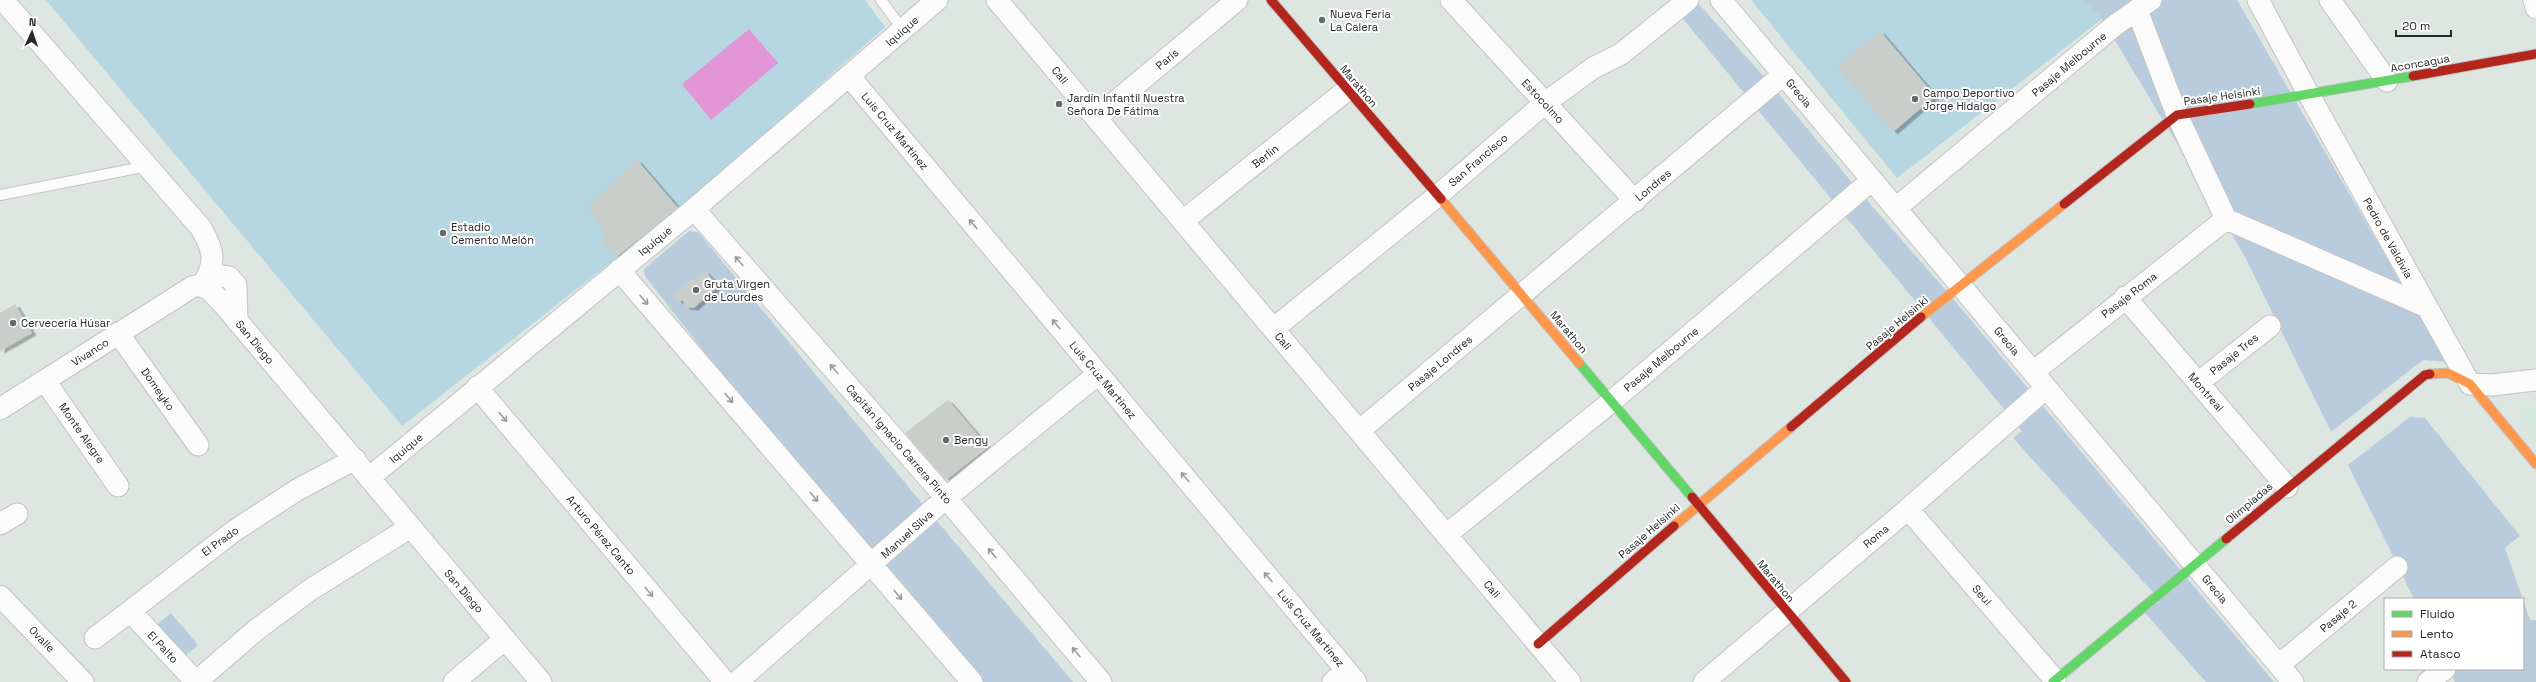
<svg xmlns="http://www.w3.org/2000/svg" width="2536" height="682" viewBox="0 0 2536 682" font-family="'Space Grotesk',sans-serif">
<defs>
<filter id="shadow"><feDropShadow dx="4.5" dy="2.5" stdDeviation="0" flood-color="#0004"/></filter>
</defs>
<rect width="100%" height="100%" fill="#dee6e1"/>
<path fill="#d3e8df" d="M2536,407v32l-18,-21 7,-10z"/>
<path fill="#b9ccde" d="M2083,0h154l210,362 -24,-2 -92,72 -87,-177 -142,-236z
M1697,2l70,78 98,118 84,96 325,388h-68l-62,-70 17,-11 -148,-163 9,-7 -343,-417z
M689,231l9,1 227,275 148,175h-90l-263,-310 -75,-96 -1,-7z
M2410,417l15,1 95,118 -15,12 25,72h6v62h-81l-6,-13h74v-70h-109l-66,-134z
M171,613l27,32 -20,17 -29,-31z"/>
<path fill="#b6d6e2" d="M46,0h819l20,27 -206,182 -277,217z
M1751,0h332l19,19 -205,159z"/>
<path fill="#e296d5" d="M749,29l29,34 -67,57 -29,-36z"/>
<path fill="#c9cecb" filter="url(#shadow)" d="M1880,31l55,65 -42,36 -56,-65z
M637,160l42,49 -63,48 -16,-17 6,-5 -19,-28z
M705,271l13,15 -24,22 -9,-1 -2,-7 -5,2 -5,-9z
M15,304l17,29 -32,18v-38z
M948,400l40,47 -42,33 -41,-47z"/>
<g fill="none" stroke-linecap="round" stroke-linejoin="round">
<defs>
<path id="lane" d="M881,0l22,30
M0,195l148,-29"/>
<path id="street" d="M3,0l198,228c13,23 16,34 1,58l8,4 14,15 317,377
M997,0l573,682
M1451,0l184,201
M1721,0l572,682
M2258,0l51,95 161,289 22,1 44,-5
M2330,0l57,81
M2534,0l2,8
M2137,10l40,105 49,104 201,88
M850,77l506,605
M1096,118l141,-118
M1896,208l218,-182 37,-26
M694,209l252,289 155,184
M1183,221l164,-131
M619,270l353,412
M2125,297l162,190
M1273,329l163,-132 109,-94 48,-35 28,-14 67,-54
M118,333l80,112
M2033,372l193,-153
M45,381l73,105
M2198,383l72,-57
M477,387l248,295
M0,409l192,-122c14,-2 23,-14 37,-10l7,8 1,36
M1359,431l425,-357
M369,478l325,-269 243,-209
M1908,509l147,171
M0,524l17,-10
M1446,535l165,-133 261,-222
M0,596l83,86
M130,611l66,71
M95,638l139,-107 63,-41 58,-31
M2279,665l118,-98
M196,682l60,-52 54,-40 99,-62
M454,682l51,-43
M737,682l209,-184 152,-124
M1333,682l13,-12
M1704,682l204,-173 138,-121
M2428,682l17,-13"/>
<path id="fast" d="M2250,104l163,-28
M1579,363l113,134
M2053,682l173,-143"/>
<path id="slow" d="M1441,199l138,164
M1921,317l143,-113
M2430,374l18,-1 22,11 66,80
M1674,526l117,-99"/>
<path id="jam" d="M1271,0l170,199
M2413,76l123,-22
M2064,204l113,-89 73,-11
M1791,427l130,-110
M1692,497l154,185
M2226,539l199,-164 5,-1
M1538,644l136,-118"/>
</defs>
<use href="#lane" stroke="#c3c3c2" stroke-width="12"/>
<use href="#street" stroke="#c3c3c2" stroke-width="23"/>
<use href="#fast" stroke="#c3c3c2" stroke-width="11"/>
<use href="#slow" stroke="#c3c3c2" stroke-width="11"/>
<use href="#jam" stroke="#c3c3c2" stroke-width="11"/>
<use href="#lane" stroke="#fafbfa" stroke-width="10"/>
<use href="#street" stroke="#fafbfa" stroke-width="21"/>
<use href="#fast" stroke="#63d668" stroke-width="9"/>
<use href="#slow" stroke="#ff974d" stroke-width="9"/>
<use href="#jam" stroke="#b3261e" stroke-width="9"/>
</g>
<defs><path id="oneway-shaft" d="M-6 0H5M1.5-3L5.5 0L1.5 3" fill="none" stroke-width="1.6" stroke-linecap="round" stroke-linejoin="round"/></defs>
<g stroke="#9b9c9b">
<use href="#oneway-shaft" transform="translate(973 224) rotate(-130)"/>
<use href="#oneway-shaft" transform="translate(739 261) rotate(-131)"/>
<use href="#oneway-shaft" transform="translate(644 300) rotate(49)"/>
<use href="#oneway-shaft" transform="translate(1056 324) rotate(-130)"/>
<use href="#oneway-shaft" transform="translate(834 369) rotate(-131)"/>
<use href="#oneway-shaft" transform="translate(729 398) rotate(49)"/>
<use href="#oneway-shaft" transform="translate(503 417) rotate(50)"/>
<use href="#oneway-shaft" transform="translate(1185 477) rotate(-130)"/>
<use href="#oneway-shaft" transform="translate(814 497) rotate(49)"/>
<use href="#oneway-shaft" transform="translate(992 553) rotate(-130)"/>
<use href="#oneway-shaft" transform="translate(1268 577) rotate(-130)"/>
<use href="#oneway-shaft" transform="translate(649 592) rotate(50)"/>
<use href="#oneway-shaft" transform="translate(898 595) rotate(50)"/>
<use href="#oneway-shaft" transform="translate(1076 652) rotate(-130)"/>
</g>
<g fill="#676a68" stroke="#fff" stroke-width="1.5">
<circle cx="1322" cy="20" r="4"/>
<circle cx="1915" cy="99" r="4"/>
<circle cx="1059" cy="104" r="4"/>
<circle cx="443" cy="233" r="4"/>
<circle cx="696" cy="290" r="4"/>
<circle cx="13" cy="323" r="4"/>
<circle cx="946" cy="440" r="4"/>
</g>
<g text-anchor="middle" stroke-width="4" stroke-linejoin="round" paint-order="stroke">
<g font-size="11" fill="#272727" stroke="#fff" text-anchor="start">
<text x="1330" y="18">Nueva Feria<tspan x="1330" dy="13">La Calera</tspan></text>
<text x="1923" y="97">Campo Deportivo<tspan x="1923" dy="13">Jorge Hidalgo</tspan></text>
<text x="1067" y="102">Jardín Infantil Nuestra<tspan x="1067" dy="13">Señora De Fátima</tspan></text>
<text x="451" y="231">Estadio<tspan x="451" dy="13">Cemento Melón</tspan></text>
<text x="704" y="288">Gruta Virgen<tspan x="704" dy="13">de Lourdes</tspan></text>
<text x="21" y="327">Cervecería Húsar</text>
<text x="954" y="444">Bengy</text>
</g>
<g font-size="11" fill="#272727" stroke="#fff">
<text transform="translate(902 31) rotate(-41)" y="4">Iquique</text>
<text transform="translate(1167 59) rotate(-40)" y="4">París</text>
<text transform="translate(2420 63) rotate(-10)" y="4">Aconcagua</text>
<text transform="translate(2069 64) rotate(-40)" y="4">Pasaje Melbourne</text>
<text transform="translate(1060 75) rotate(50)" y="4">Cali</text>
<text transform="translate(1359 86) rotate(50)" y="4">Marathon</text>
<text transform="translate(1799 93) rotate(50)" y="4">Grecia</text>
<text transform="translate(2222 96) rotate(-8)" y="4">Pasaje Helsinki</text>
<text transform="translate(1543 101) rotate(47)" y="4">Estocolmo</text>
<text transform="translate(895 131) rotate(50)" y="4">Luis Cruz Martínez</text>
<text transform="translate(1265 156) rotate(-38)" y="4">Berlín</text>
<text transform="translate(1478 160) rotate(-41)" y="4">San Francisco</text>
<text transform="translate(1653 185) rotate(-40)" y="4">Londres</text>
<text transform="translate(2388 238) rotate(61)" y="4">Pedro de Valdivia</text>
<text transform="translate(655 241) rotate(-39)" y="4">Iquique</text>
<text transform="translate(2129 295) rotate(-38)" y="4">Pasaje Roma</text>
<text transform="translate(1897 323) rotate(-40)" y="4">Pasaje Helsinki</text>
<text transform="translate(1569 332) rotate(50)" y="4">Marathon</text>
<text transform="translate(1283 341) rotate(50)" y="4">Cali</text>
<text transform="translate(2007 341) rotate(50)" y="4">Grecia</text>
<text transform="translate(255 342) rotate(50)" y="4">San Diego</text>
<text transform="translate(90 352) rotate(-33)" y="4">Vivanco</text>
<text transform="translate(2234 354) rotate(-39)" y="4">Pasaje Tres</text>
<text transform="translate(1661 359) rotate(-40)" y="4">Pasaje Melbourne</text>
<text transform="translate(1440 363) rotate(-40)" y="4">Pasaje Londres</text>
<text transform="translate(1103 380) rotate(50)" y="4">Luis Cruz Martínez</text>
<text transform="translate(158 389) rotate(55)" y="4">Domeyko</text>
<text transform="translate(2206 392) rotate(49)" y="4">Montreal</text>
<text transform="translate(82 433) rotate(55)" y="4">Monte Alegre</text>
<text transform="translate(899 444) rotate(49)" y="4">Capitán Ignacio Carrera Pinto</text>
<text transform="translate(406 448) rotate(-40)" y="4">Iquique</text>
<text transform="translate(2249 503) rotate(-40)" y="4">Olimpíadas</text>
<text transform="translate(1649 531) rotate(-41)" y="4">Pasaje Helsinki</text>
<text transform="translate(907 534) rotate(-42)" y="4">Manuel Silva</text>
<text transform="translate(601 535) rotate(50)" y="4">Arturo Pérez Canto</text>
<text transform="translate(1876 536) rotate(-40)" y="4">Roma</text>
<text transform="translate(220 541) rotate(-36)" y="4">El Prado</text>
<text transform="translate(1776 581) rotate(50)" y="4">Marathon</text>
<text transform="translate(1492 589) rotate(50)" y="4">Cali</text>
<text transform="translate(2215 589) rotate(50)" y="4">Grecia</text>
<text transform="translate(464 591) rotate(49)" y="4">San Diego</text>
<text transform="translate(1982 595) rotate(49)" y="4">Seul</text>
<text transform="translate(2338 616) rotate(-40)" y="4">Pasaje 2</text>
<text transform="translate(1311 628) rotate(50)" y="4">Luis Cruz Martínez</text>
<text transform="translate(42 639) rotate(46)" y="4">Ovalle</text>
<text transform="translate(163 647) rotate(47)" y="4">El Palto</text>
</g>
</g>
<rect x="2384" y="598" width="140" height="72" fill="#ffffff" stroke="#a9a9a9"/>
<rect x="2392" y="611" width="20" height="6" fill="#63d668" stroke="#a9a9a9"/>
<text x="2420" y="618" font-size="12" fill="#272727">Fluido</text>
<rect x="2392" y="631" width="20" height="6" fill="#ff974d" stroke="#a9a9a9"/>
<text x="2420" y="638" font-size="12" fill="#272727">Lento</text>
<rect x="2392" y="651" width="20" height="6" fill="#b3261e" stroke="#a9a9a9"/>
<text x="2420" y="658" font-size="12" fill="#272727">Atasco</text>
<g transform="translate(32 32) rotate(3)" stroke="#ffffff" stroke-width="3" paint-order="stroke">
<path d="M0-3L7 15L0 10L-7 15Z" fill="#272727"/>
<text y="-6" font-size="11" font-weight="bold" text-anchor="middle" fill="#272727">N</text>
</g>
<path d="M2396 30v6h55v-6" fill="none" stroke="#272727" stroke-width="2"/>
<text x="2402" y="30" font-size="12" fill="#272727" stroke="#ffffff" stroke-width="3" paint-order="stroke">20 m</text>
</svg>
